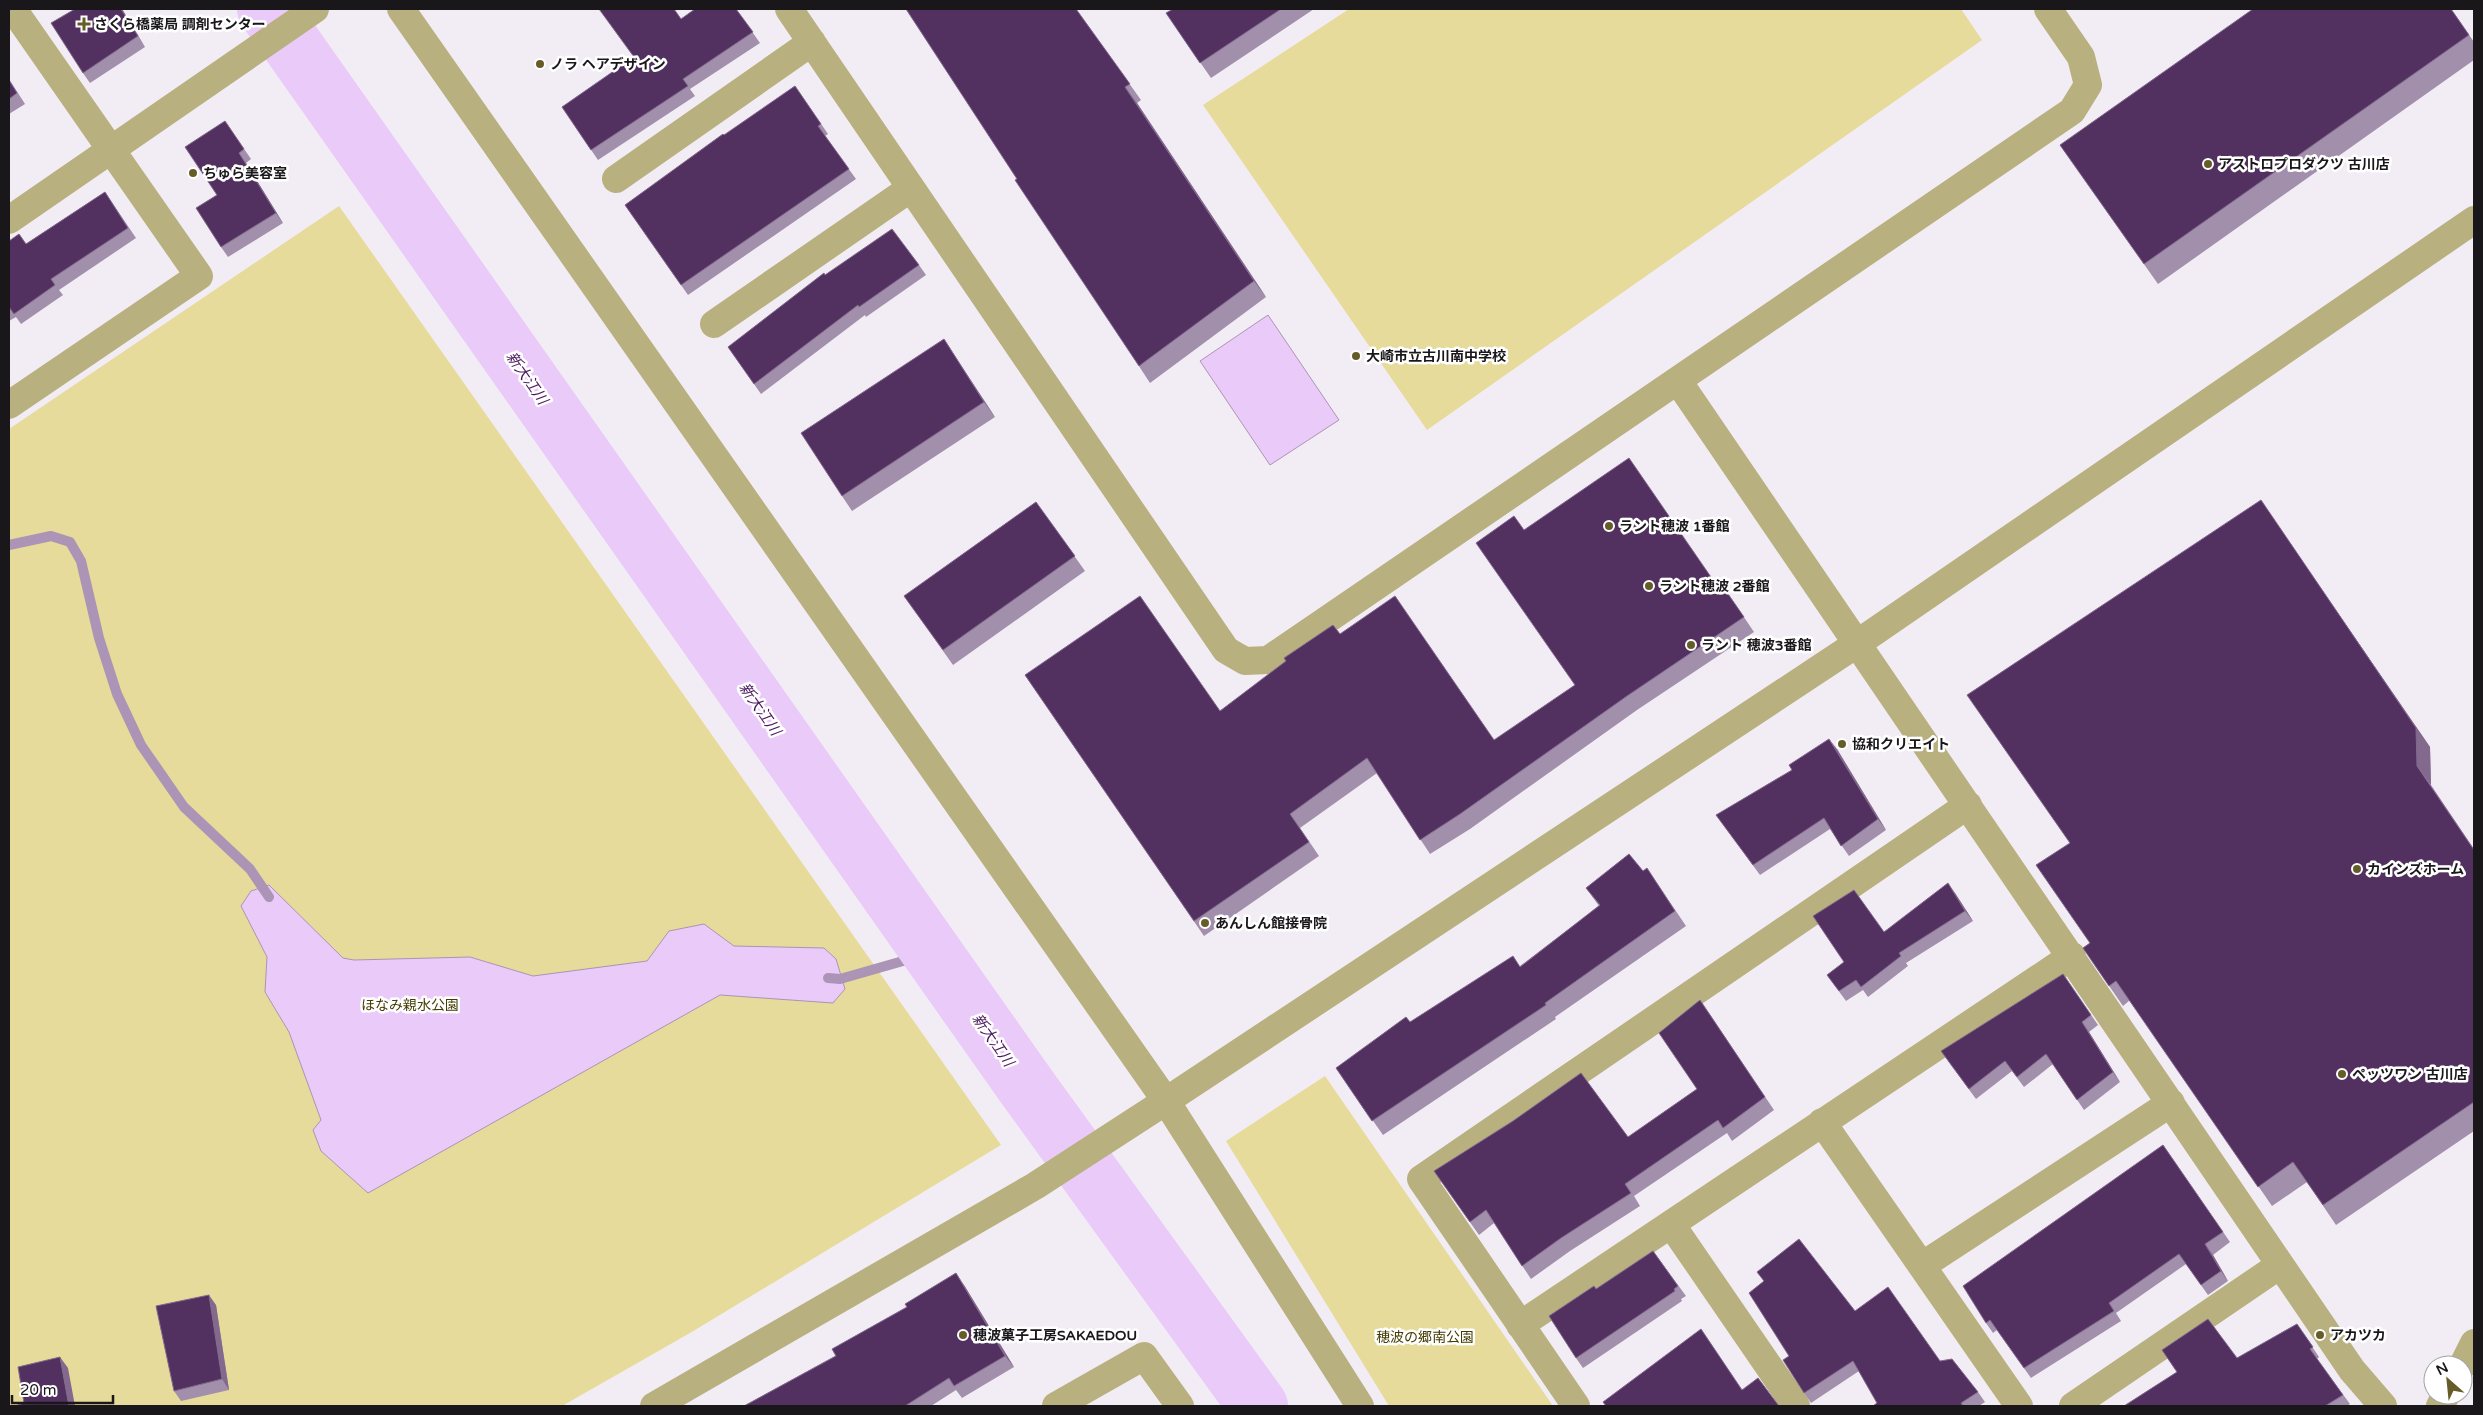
<svg xmlns="http://www.w3.org/2000/svg" width="2483" height="1415" viewBox="0 0 2483 1415" font-family="'Varela Round','Noto Sans JP',sans-serif">
<rect width="100%" height="100%" fill="#f2edf5"/>
<path fill="#e6db9a" d="M1349,9h612l21,31 -555,390 -224,-325z
M339,206l662,939 -311,188 -128,73h-553v-977z
M1325,1076l228,330h-164l-163,-265z"/>
<path fill="#e9caf8" stroke="#ab94b5" d="M1268,315l71,105 -69,45 -70,-104z
M269,885l74,73 11,2 116,-3 63,19 114,-15 22,-30 35,-7 30,22 90,2 12,11 9,30 -12,14 -113,-8 -352,198 -47,-42 -8,-21 8,-10 -32,-88 -24,-40 2,-35 -26,-51 10,-15z"/>
<g fill="none" stroke-linecap="round" stroke-linejoin="round">
<path stroke="#ab94b5" stroke-width="10" d="M9,545l42,-9 19,6 11,19 18,77 18,56 24,51 43,62 66,62 19,28
M828,978l12,1 91,-26"/>
<path stroke="#e9caf8" stroke-width="60" d="M267,9l759,1077 232,320"/>
<path stroke="#b9b07f" stroke-width="28" d="M789,9l437,641 19,11 23,-1 804,-549 16,-26 -7,-28 -33,-48
M616,179l196,-137
M714,324l197,-136
M1678,381l674,989 31,36
M9,405l190,-129 -186,-267
M1822,1122l197,284
M1671,1224l125,182
M1923,1265l248,-162
M1520,1325l552,-369
M1056,1406l88,-50 36,50
M1576,1406l-155,-227 547,-374
M2073,1406l207,-141"/>
<path stroke="#b9b07f" stroke-width="28" d="M401,9l765,1092 194,305
M9,220l306,-211
M2463,1365l11,-22
M654,1406l381,-220 131,-85 689,-456 619,-425
M2440,1406l6,-11"/>
</g>
<path fill="#a28fab" d="M122,9l23,38 -55,36 -7,-10z
M736,9l24,34 -70,46 5,7 -97,64 -36,-53 72,-50 47,-38z
M1076,9l65,91 -4,3 129,194 -116,86 -133,-204z
M1173,9h141l-103,69 -45,-65z
M2451,9l23,33v18l-316,224 -98,-139z
M9,79l16,25 -16,10z
M795,86l33,48 -3,2 31,43 -168,116 -63,-90z
M225,121l26,38 -5,4 37,60 -55,34 -7,-10 -4,-52z
M105,192l31,46 -77,52 4,5 -42,29 -5,-7 -7,4v-80l17,3z
M919,265l7,10 -60,42 -1,-2 -104,79 -33,-47 97,-72z
M944,339l51,78 -143,94 -10,-15z
M1036,502l49,69 -132,94 -49,-69z
M2274,520l156,227 1,38 43,64v282l-138,94 -29,-43 -35,24 -142,-206 -7,6 -40,-58 7,-5 -20,-100z
M1524,530l189,50 14,12 27,40 -117,78 -167,119 -40,25 -53,-81 -77,55 19,28 -115,80 -179,-261 195,36 120,-77 155,106 80,-55z
M1837,749l49,81 -37,26 -19,-27 -70,46 -44,-60z
M1643,871l14,12 29,43 -131,91 1,2 -173,116 -47,-67 74,-46 110,-56 79,-60 -13,-18z
M1955,893l18,28 -67,42 2,3 -40,31 -5,-7 -17,11 -19,-26 57,-43z
M2063,974l35,51 -9,7 31,50 -36,28 -31,-46 -29,23 -12,-16 -36,28 -28,-38z
M1709,1013l65,97 -42,31 -5,-8 -93,63 6,10 -70,45 -39,28 -37,-56 -15,12 -45,-64 194,-34 69,-48z
M2163,1145l67,97 -17,13 15,26 -20,14 -22,-31 -70,49 5,8 -90,57 -34,-48 -4,3 -7,-10z
M1653,1251l33,45 -5,3 1,2 -99,67 -7,-10 20,-69z
M964,1285l50,82 -52,31 -6,-8 -25,16h-187z
M216,1305l13,85 -48,11 -7,-10z
M1855,1311l85,50 38,31 7,10 -6,4h-106l4,-3 -18,-32 -48,32 -7,-10z
M2297,1324l22,33 -2,2 33,45 -3,2h-223l53,-34 60,-14z"/>
<path fill="#82698d" d="M121,9h1l23,38 -7,-11z
M1125,87l12,16 129,194 -12,-16z
M239,153l7,10 37,60 -7,-10z
M944,339l10,16 41,62 -11,-15z
M2274,520l156,227 1,38 -14,-19z
M1829,739l8,10 49,81 -8,-11z
M1948,883l7,10 18,28 -8,-10z
M2082,1022l7,10 31,50 -7,-10z
M2205,1244l8,11 15,26 -7,-10z
M956,1273l8,12 50,82 -9,-11z
M209,1295l7,10 13,85 -7,-11z
M60,1357l8,11 7,38h-6z"/>
<path fill="#523161" stroke="#82698d" d="M75,9h46l17,27 -55,37 -32,-50z
M599,9h75l7,10 14,-10h41l17,23 -70,47 5,7 -97,64 -29,-43 72,-50z
M906,9h170l54,75 -5,3 129,194 -115,85 -124,-186 2,-1z
M1173,9h108l-81,54 -34,-50z
M2253,9h198l18,26 -325,229 -84,-119z
M9,80l8,13 -8,6z
M795,86l26,38 -3,2 31,43 -168,116 -56,-80 98,-71 1,1z
M225,121l19,28 -5,4 37,60 -55,34 -25,-39 21,-13 -32,-48z
M105,192l23,36 -77,51 4,6 -41,29 -5,-7v-66l10,-7 7,10z
M892,229l27,36 -60,42 -1,-2 -104,79 -26,-37 96,-74 1,2z
M944,339l40,63 -142,94 -41,-63z
M1629,458l84,122 4,-2 27,39 -117,79 -167,118 -40,26 -53,-82 -77,56 19,28 -115,79 -169,-246 115,-79 80,115 66,-50 -2,-3 49,-33 7,9 55,-38 99,144 81,-55 -99,-142 38,-27 10,14z
M2261,500l155,228 1,38 57,84v252l-151,103 -30,-43 -35,25 -142,-206 -7,5 -26,-38 7,-5 -54,-78 34,-22 -103,-148z
M1036,502l39,54 -132,94 -39,-54z
M1829,739l49,80 -37,27 -17,-28 -71,47 -37,-50 76,-45 -3,-5z
M1629,854l14,17 4,-3 28,43 -130,92 1,2 -174,116 -36,-53 70,-51 4,5 103,-66 7,11 80,-62 -14,-17z
M1948,883l17,28 -66,42 2,3 -40,31 -5,-7 -17,11 -12,-16 17,-13 -31,-46 41,-26 30,42z
M2063,974l28,41 -9,7 31,50 -36,28 -31,-46 -29,23 -12,-16 -36,28 -28,-38z
M1700,1000l65,97 -42,31 -5,-8 -93,64 6,9 -70,45 -39,28 -36,-56 -16,12 -36,-51 79,-50 68,-48 47,64 69,-48 -38,-56z
M2163,1145l60,87 -18,12 16,27 -20,14 -22,-31 -70,49 5,8 -90,57 -34,-48 -4,3 -23,-37z
M1799,1239l56,72 33,-24 52,74 12,-2 26,33 -17,11 2,3h-90l4,-3 -24,-42 -49,32 -21,-33 6,-4 -40,-63 15,-12 -7,-9z
M1653,1251l25,35 -4,3 1,2 -99,67 -27,-42 45,-30 2,3z
M956,1273l49,83 -51,30 -5,-8 -44,28h-161l92,-50 -4,-7 75,-42 -2,-3z
M209,1295l13,84 -48,12 -18,-85z
M2208,1319l29,39 60,-34 16,23 -3,2 33,46 -18,11h-201l53,-34 -15,-22z
M1701,1329l41,61 16,-12 21,28h-173l-3,-4z
M60,1357l9,49h-54l9,-3 -6,-36z"/>
<g fill="#655c28" stroke="#fff" stroke-width="2">
<path d="M81.5 16.5h5v5h5v5h-5v5h-5v-5h-5v-5h5z"/>
<circle cx="540" cy="64" r="5"/>
<circle cx="2208" cy="164" r="5"/>
<circle cx="193" cy="173" r="5"/>
<circle cx="1356" cy="356" r="5"/>
<circle cx="1609" cy="526" r="5"/>
<circle cx="1649" cy="586" r="5"/>
<circle cx="1691" cy="645" r="5"/>
<circle cx="1842" cy="744" r="5"/>
<circle cx="2357" cy="869" r="5"/>
<circle cx="1205" cy="923" r="5"/>
<circle cx="2342" cy="1074" r="5"/>
<circle cx="963" cy="1335" r="5"/>
<circle cx="2320" cy="1335" r="5"/>
</g>
<g text-anchor="middle" stroke-width="5" stroke-linejoin="round" paint-order="stroke">
<g font-size="14" font-weight="bold" fill="#19171a" stroke="#fff" text-anchor="start">
<text x="94" y="29">さくら橋薬局 調剤センター</text>
<text x="550" y="69">ノラ ヘアデザイン</text>
<text x="2218" y="169">アストロプロダクツ 古川店</text>
<text x="203" y="178">ちゅら美容室</text>
<text x="1366" y="361">大崎市立古川南中学校</text>
<text x="1619" y="531">ラント穂波 1番館</text>
<text x="1659" y="591">ラント穂波 2番館</text>
<text x="1701" y="650">ラント 穂波3番館</text>
<text x="1852" y="749">協和クリエイト</text>
<text x="2367" y="874">カインズホーム</text>
<text x="1215" y="928">あんしん館接骨院</text>
<text x="2352" y="1079">ペッツワン 古川店</text>
<text x="973" y="1340">穂波菓子工房SAKAEDOU</text>
<text x="2330" y="1340">アカツカ</text>
</g>
<g font-size="14" fill="#443b02" stroke="#fff">
<text x="410" y="1010">ほなみ親水公園</text>
<text x="1425" y="1342">穂波の郷南公園</text>
</g>
<g font-size="15" font-style="italic" fill="#49195c" stroke="#fff">
<text transform="translate(527 378) rotate(55)" y="5">新大江川</text>
<text transform="translate(760 709) rotate(55)" y="5">新大江川</text>
<text transform="translate(993 1040) rotate(55)" y="5">新大江川</text>
</g>
</g>
<rect width="2483" height="1415" fill="none" stroke="#19171a" stroke-width="20"/>
<g transform="translate(2448 1380) rotate(333)"><circle r="24" fill="#ffffff" stroke="#a3a2a3"/>
<path d="M0-4L9 19L0 12L-9 19Z" fill="#655c28"/>
<text y="-8" font-size="14" font-weight="bold" text-anchor="middle" fill="#19171a">N</text>
</g>
<path d="M12 1395v8h101v-8" fill="none" stroke="#19171a" stroke-width="2.5"/>
<text x="20" y="1395" font-size="15" fill="#19171a" stroke="#ffffff" stroke-width="4" paint-order="stroke">20 m</text>
</svg>
